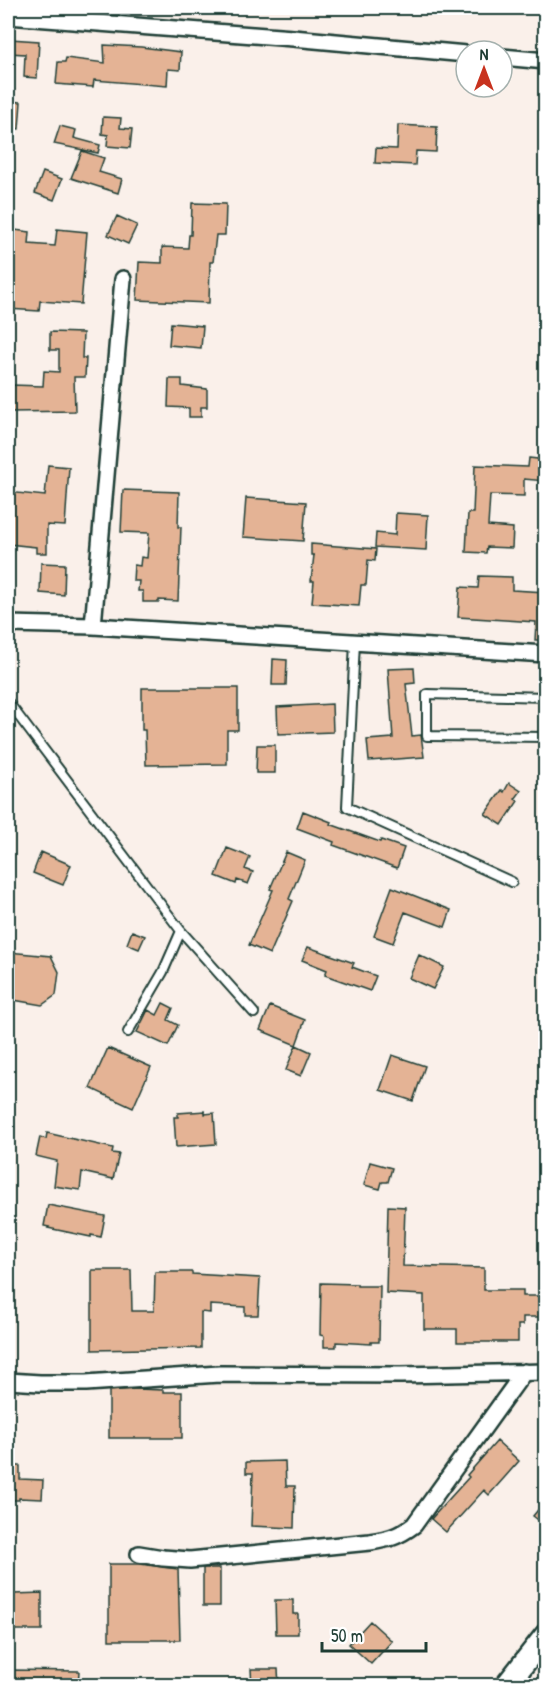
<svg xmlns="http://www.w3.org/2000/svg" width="553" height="1693" viewBox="0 0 553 1693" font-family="'Patrick Hand',sans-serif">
<rect width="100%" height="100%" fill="#faf0ea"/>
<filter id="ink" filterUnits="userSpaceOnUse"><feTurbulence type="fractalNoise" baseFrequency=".0167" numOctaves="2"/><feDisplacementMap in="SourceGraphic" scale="12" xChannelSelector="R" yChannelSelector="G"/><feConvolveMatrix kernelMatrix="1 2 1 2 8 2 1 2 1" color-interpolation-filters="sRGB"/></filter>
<g filter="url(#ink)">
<path fill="#e4b395" stroke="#1f3d34" stroke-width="1.5" d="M10,39l29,2 -2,37 -13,-1 1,-23 -16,-1z
M104,45l37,2 40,5 -1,18 -12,-1 -1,17 -73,-6 -1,7 -37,-3 2,-22h7l1,-4 39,5z
M8,101l13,1 -2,27 -11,-1z
M103,117l18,1 -1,10 12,1 -2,19 -23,-2 1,-11 -6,-1z
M398,125l39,2 -1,25 -20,-1 -1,14 -40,-2 1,-15 21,1z
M60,126l16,4 -2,8 26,7 -2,8 -44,-9z
M82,151l22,7 -5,14 23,7 -4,14 -47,-15z
M43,172l19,7 -8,21 -19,-7z
M192,203l34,1 -1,31h-9l-3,27h-3l-1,41 -72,-3 2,-38 23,1v-16l26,1 1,-13h2z
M117,216l20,9 -9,19 -20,-9z
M57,229l30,3 -6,72 -41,-3 -1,10 -31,-2v-46h5l2,-33 15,2 -1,12 26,2z
M171,323l32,3 -2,22 -32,-3z
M50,332l33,1 -1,25h4l-1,19h-11l1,34 -64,1 1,-27 31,1 1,-15 15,1v-22h-9z
M169,379h13v7l25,3v18h-6v10h-12v-9l-21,-1z
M529,458l17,2v21l-22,-2v17l-34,-1 -2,31 25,2 -1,20 -25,-1 -1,6 -20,-1 2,-39h5l2,-48 53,2z
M48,465l21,2 -4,59 -18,-1v28h-11v-6l-28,-3v-52l37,4z
M123,490l56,2 -1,35h3l-3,74 -19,-1v2h-16v-11h-5l1,-10h-6l1,-16 6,1 1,-9 6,1 2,-25 -28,-1z
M246,498l60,4 -3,39 -60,-4z
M396,513l32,2 -2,35 -51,-3 1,-14 19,2z
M311,544l65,5 -1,12 -7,-1 -2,25h-5l-2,21 -47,-3 2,-22h-3l3,-26h-3z
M41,563l24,1 -1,31 -24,-2z
M479,576l33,1v13l34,2v48h-11l1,-18 -78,-5 2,-30 18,1z
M273,659l14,1 -1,25h-14z
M414,668l1,15 -9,1 6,52 9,-1 3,22 -55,4 -2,-21 26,-2 -5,-69z
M142,688h96v42h-11v34l-81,1 -1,-35h-3z
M332,704l1,28 -55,2 -1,-27z
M257,745h18v28h-19z
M509,783l12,8 -6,8 3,2 -16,24 -17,-11 17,-24 2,2z
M303,811l28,11 -1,2 50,18 1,-2 23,8 -7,20 -64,-23 1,-3 -37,-14z
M227,848l23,9 -5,12 8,3 -5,12 -11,-4 -1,4 -20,-8z
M41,852l30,13 -8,20 -30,-12z
M286,852l19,8 -16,39 4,2 -23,53 -21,-9 24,-55 -3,-1z
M392,887l59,23 -6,17 -40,-15 -12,31 -19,-7z
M132,931l13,5 -6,13 -12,-5z
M308,947l46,16 -2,4 24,9 -6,15 -45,-16 2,-5 -25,-10z
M8,952l43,4 8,16 -3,23 -14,10 -34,-6z
M419,955l25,12 -11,22 -24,-11z
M163,1003l10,5 -5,12 10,5 -10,21 -31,-14 11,-22 9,5z
M270,1006l35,14 -9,25 -36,-15z
M296,1045l15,7 -10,24 -15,-6z
M108,1048l43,19 -18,41 -43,-20z
M392,1055l33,11 -12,35 -33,-11z
M205,1111v3l9,-1 2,31 -40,3 -2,-30h4v-4z
M47,1133l66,15 -1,5 7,1 -6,25 -31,-7 -2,18 -26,-4 3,-25 -21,-5 4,-19 6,2z
M370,1162l22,6 -4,14h-6l-2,7 -16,-4z
M48,1205l57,11 -4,21 -10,-2v2l-43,-9 1,-1 -5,-1z
M388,1206l17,1 -2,59 81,2v22h39v6h23v21h-23v8h-5v17h-61v-13h-33v-34l-38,-2z
M92,1270h39l1,41h22l1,-39h37v2l68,4 -2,37h-13v-8l-35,-2v8l-9,-1v36l-109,2z
M321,1283l36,1v2h23l-1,56h-8v2l-35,-2v5h-12v-11l-4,-1z
M137,1389l26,1v2h19v46h-73v-47z
M497,1441l22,20 -30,34 -5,-5 -38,42 -15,-13 38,-42 -2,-2z
M285,1461l1,25h9l-1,42 -43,-2 2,-53h-7v-11z
M8,1466h12v13l23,1 -1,19 -23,-1v2h-11z
M546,1500v26l-13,-10z
M109,1564h31l38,5 2,71h-71z
M203,1568h17v38h-17z
M42,1593v37h-34v-13h6v-23z
M275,1600h18v14h5v20h-22z
M370,1621l22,20 -21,23 -22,-20z
M251,1669h27l1,17h-27z
M8,1670l71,1 -1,15h-70z"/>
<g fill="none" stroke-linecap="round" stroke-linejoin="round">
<defs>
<path id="lane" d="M355,642l-8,165 165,75
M546,697l-119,-3v42l119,1
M8,702l173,229 73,82
M128,1032l35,-60 18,-41"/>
<path id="street" d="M8,16l285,22 173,16
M502,57l44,4
M8,624l85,2 453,28
M93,626l30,-347
M8,1381l32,2h46l133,-9 182,1 145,-3
M139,1554l24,4 27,2 180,-18c19,-3 28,-5 44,-17l110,-153"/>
<path id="secondary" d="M506,1686l40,-51"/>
</defs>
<use href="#lane" stroke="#1f3d34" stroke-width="12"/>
<use href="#street" stroke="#1f3d34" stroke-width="20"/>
<use href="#secondary" stroke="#1f3d34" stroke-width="26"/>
<use href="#lane" stroke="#fff" stroke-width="8"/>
<use href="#street" stroke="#fff" stroke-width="15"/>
<use href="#secondary" stroke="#fff" stroke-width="21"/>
</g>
</g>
<rect width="553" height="1693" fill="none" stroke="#fff" stroke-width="30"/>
<rect x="15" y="15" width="523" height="1663" fill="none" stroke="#1f3d34" stroke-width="2" filter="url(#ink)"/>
<g transform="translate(484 69)"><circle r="28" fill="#ffffff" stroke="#a5b1ae" stroke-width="1.5"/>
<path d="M0-4.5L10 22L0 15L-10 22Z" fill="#c8321e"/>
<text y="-9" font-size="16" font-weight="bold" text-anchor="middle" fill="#1f3d34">N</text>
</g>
<path d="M322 1642v9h104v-9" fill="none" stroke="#1f3d34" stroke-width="3"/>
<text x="331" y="1642" font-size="18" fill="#1f3d34" stroke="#ffffff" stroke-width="4.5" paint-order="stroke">50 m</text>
</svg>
